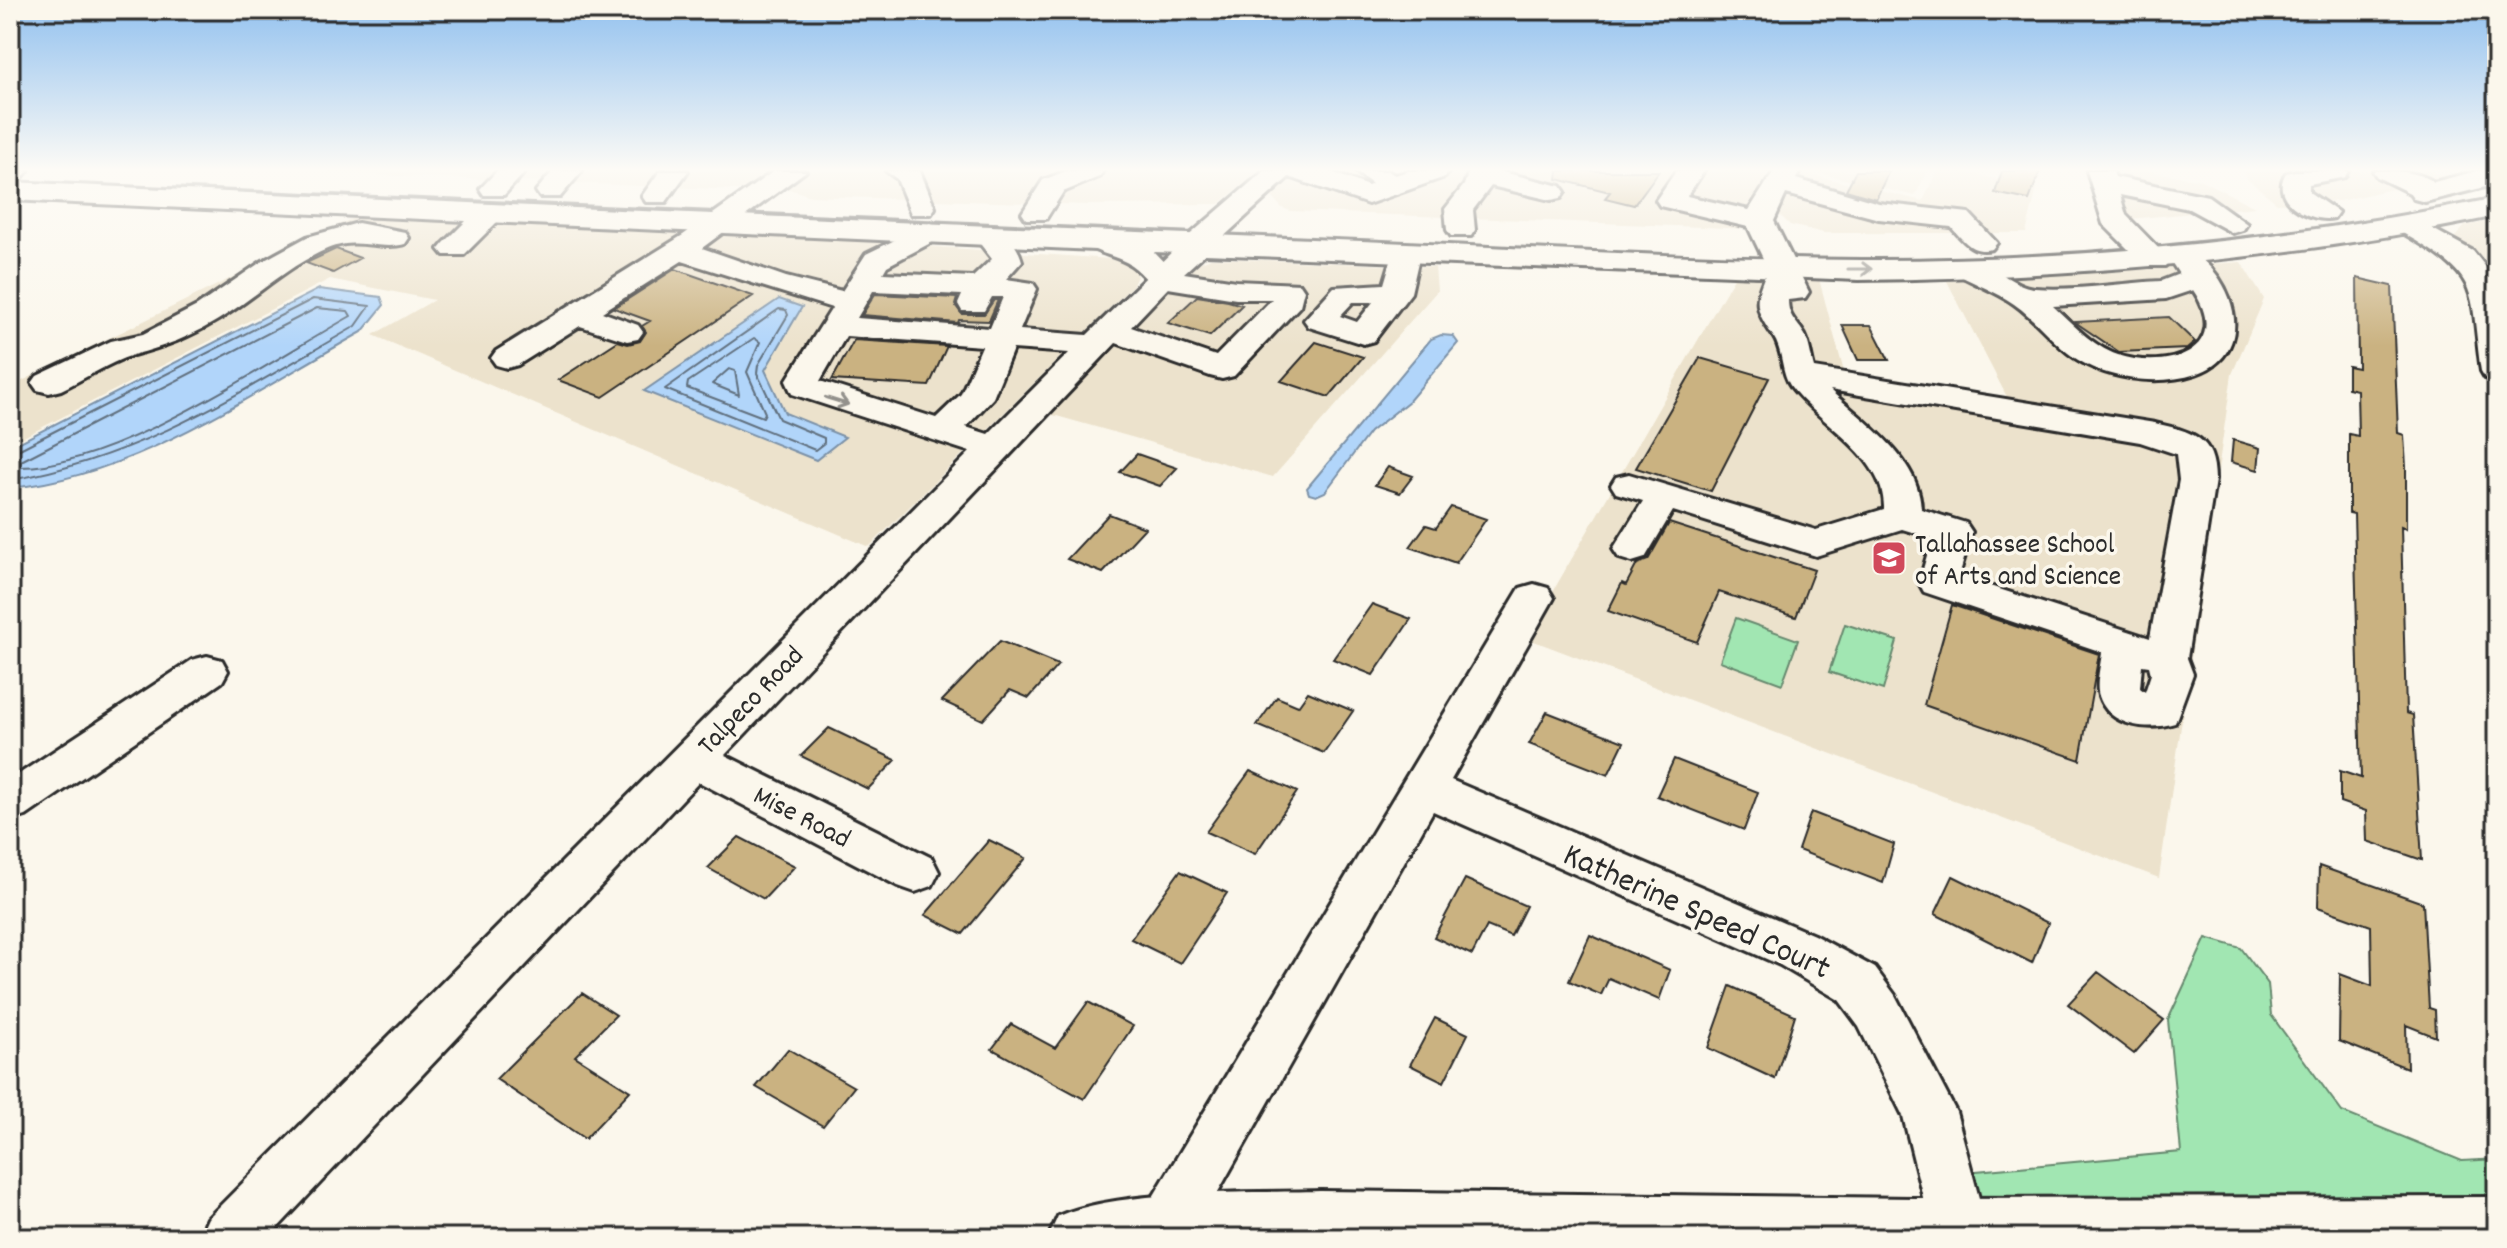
<svg xmlns="http://www.w3.org/2000/svg" width="2507" height="1248" viewBox="0 0 2507 1248" font-family="Dekko,sans-serif">
<rect width="100%" height="100%" fill="#fbf7ec"/>
<filter id="ink" filterUnits="userSpaceOnUse"><feTurbulence type="fractalNoise" baseFrequency=".0125" numOctaves="2"/><feDisplacementMap in="SourceGraphic" scale="16" xChannelSelector="R" yChannelSelector="G"/><feConvolveMatrix kernelMatrix="1 2 1 2 8 2 1 2 1" color-interpolation-filters="sRGB"/></filter>
<g filter="url(#ink)">
<path fill="#ece2cc" d="M330,171h451l-27,15 -15,4 -412,-17z
M799,171h461l-41,33 -131,1 -277,-9 -28,-9 1,-7z
M1291,171h483l-20,32 -1,26 -462,-18 -9,-3 -10,-11 6,-15z
M1795,171l128,30 14,-30h23l77,17 -11,45h-202l-34,-8 -14,-14z
M1810,171h117l-12,25z
M2113,171h36l52,9 54,27 -125,12 -11,-6z
M2244,171h184l18,6 -107,24 -62,2 -30,-24z
M359,215l179,12 158,3 415,29 21,7 5,10 -4,9 -264,262 -496,-212 61,-35 -104,-21 -320,165v-57z
M2497,220v52l-43,-34 11,-12z
M1211,258l224,9 2,24 -164,186 -227,-64 141,-145z
M2241,262l23,37 -32,75 -73,504 -633,-240 209,-362 84,3 25,93 164,27 -61,-118z"/>
<path fill="#a1e6b2" stroke="#66886e" stroke-width="2" d="M1736,618l62,22 -16,44 -62,-23z
M1845,624l52,17 -14,49 -54,-18z
M2206,938l35,10 27,36 3,31 71,97 120,49 35,-2v49l-521,3 -10,-39 215,-20 -13,-132z"/>
<path fill="#b1d5fa" stroke="#7b91a7" stroke-width="2" d="M319,289l62,8 3,8 -22,27c-109,60 -226,145 -352,156v-41z
M779,299l23,8 -37,63 20,43 60,24 -29,23 -172,-69z
M1441,335l12,1 5,7 -49,58 -39,31 -45,60 -9,4 -7,-2 -2,-6 124,-149z"/>
<g fill="none" stroke-linecap="round" stroke-linejoin="round">
<path stroke="#616f7e" stroke-width="2" d="M317,308l31,3 3,5c-86,48 -235,151 -331,151l1,-6z
M779,309l7,1 2,5 -30,50 -1,8 22,46 45,19v5l-9,7 -150,-61z
M754,338l6,4 -13,30 18,41 -2,4 -76,-29 1,-6z
M729,369l6,2 4,24 -27,-11z
M10,454l303,-155 57,7 -14,20c-114,65 -215,132 -346,154"/>
</g>
<path fill="#cab281" stroke="#2b2b2b" stroke-width="2" d="M1558,171h101l-25,34 -29,-7 5,-6 -53,-13z
M1856,171h33l-13,28 -30,-9z
M2002,171h38l-11,29 -34,-7z
M336,249l24,9 -27,15 -27,-10z
M675,269l78,27 -150,101 -45,-17 60,-39 10,3 12,-3 6,-9 -4,-6 8,-5 -36,-13z
M2357,278l35,8 6,147 6,2 2,32v62l-5,-2 5,186 7,2 9,145 -55,-19 -1,-30 -26,-9v-31l21,7 -7,-264 -5,-1v-79l9,2 -1,-46 -9,-2v-22l10,2z
M875,294l82,4 -2,7 7,9h22l10,-14h4l-9,21 -30,-1 -1,3 -96,-8z
M1197,296l31,5 14,4 -32,31 -42,-13z
M2169,317l26,25 -8,7 -68,3 -44,-30z
M1842,325h29l18,35h-31z
M854,340l93,6 -18,40 -97,-6z
M1316,342l47,15 -34,40 -48,-16z
M1700,358l69,20 -58,113 -75,-23z
M2233,440l27,8 -2,22 -27,-8z
M1137,454l40,14 -17,18 -40,-14z
M1388,467l25,9 -13,17 -25,-8z
M1451,507l35,12 -30,44 -46,-16 16,-22 10,3z
M1109,514l36,14 -42,45 -36,-14z
M1669,523l145,47 -18,47 -77,-25 -22,50 -89,-31 14,-28 4,2 11,-21 11,-4z
M1372,604l39,15 -38,56 -40,-16z
M1952,605l147,49 -19,106 -156,-55z
M1000,641l58,24 -29,33 -19,-8 -27,30 -41,-19z
M1308,692l45,19 -29,42 -67,-28 20,-28 21,9z
M1547,712l77,30 -16,33 -79,-31z
M829,728l67,32 -28,29 -67,-33z
M1674,759l84,33 -14,38 -87,-34z
M1250,771l47,21 -42,62 -49,-22z
M1811,812l83,32 -11,39 -85,-33z
M739,837l56,29 -31,33 -56,-31z
M989,840l37,18 -63,76 -38,-19z
M2319,866l104,37 6,105 6,2 1,27 -30,-12 1,43 -68,-27 1,-67 32,12 -1,-60 -53,-19z
M1180,871l47,22 -47,70 -49,-24z
M1953,876l95,47 -16,40 -97,-49z
M1465,879l61,27 -15,30 -24,-10 -15,29 -38,-18z
M1590,935l80,35 -11,30 -50,-22 -8,17 -32,-14z
M2098,972l66,48 -30,34 -66,-50z
M1730,986l65,29 -20,64 -67,-31z
M582,993l34,22 -41,41 55,35 -45,48 -89,-60z
M1088,1002l45,24 -49,73 -92,-50 19,-25 44,24z
M1435,1018l33,16 -24,48 -34,-17z
M788,1049l66,38 -31,39 -67,-39z"/>
<g fill="none" stroke-linecap="round" stroke-linejoin="round">
<defs>
<path id="minor" d="M10,171h18l-8,9 -10,2z
M497,171h29l-22,24h-20l-4,-6z
M553,171h29l-22,26h-20l-4,-6z
M660,171h28l-22,31h-20l-4,-6z
M774,171h32l-104,77 84,29 56,14 24,-37 64,-31 10,3 4,6 -4,6 -53,28 -4,7 90,4 19,-18 -18,-23 4,-6c20,-5 39,11 44,31l-16,18 27,4 4,6 -17,41 67,5 99,-97 78,-67h65l39,15 4,-2 -17,-13h33l7,4 13,-4h41l-4,6 -77,27 -79,-27 -105,96 52,8 64,3 4,6 -4,16 -66,70 -12,3 -12,-3 -94,-33 -391,412 207,103 7,14 -7,14 -17,6 -17,-6 -199,-104 -431,456h-69l9,-20 762,-766 -178,-58 -6,-13 46,-73 -150,-47 -80,51 36,13 5,7 -5,7 -11,2 -47,-15 -62,39 -11,3 -11,-3 -5,-7 5,-7 187,-116zM1168,288l68,11h36l-56,57 -85,-29zM873,291l89,4 -4,9 4,7h22l8,-14h11l-13,31 -133,-10zM846,336l136,10 -21,48 -25,24 -116,-37zM1013,349l56,4 -81,81 -22,-7 27,-29z
M886,171h34l15,37 -4,6h-20l-14,-35z
M1066,171h37l-4,6 -36,15 -17,27h-20l-4,-6 21,-33z
M1469,171h29l63,15 4,6 -4,6 -10,2 -60,-14 -18,24 2,20 -4,6h-20l-4,-6 -2,-21 19,-24z
M1676,171h28l-17,25 62,14 25,-39h26l-4,8 83,24 90,10 28,30 -5,6c-20,5 -28,-8 -41,-22l-72,-8 -93,-25 -12,27 35,71 -4,6 -17,2c0,18 9,21 17,35 5,10 6,23 9,33l341,55c37,9 60,13 60,57l-28,178 6,16 -18,49c-26,8 -66,4 -76,-27 -4,-12 2,-32 3,-44l-178,-60 -5,-9 13,-45 -30,-9 -86,27 -143,-45 -28,47 -13,4 -13,-4 -6,-9 30,-48 -27,-8 -5,-8 5,-8 13,-3 187,56 68,-21c2,-52 -63,-84 -92,-121 -12,-16 -8,-36 -19,-52 -19,-27 -20,-36 -5,-67l-20,-42 -88,-21 -4,-6zM1830,390l310,52 36,12 3,26 -29,158 -191,-62 13,-44 -6,-9 -45,-14c0,-50 -58,-88 -91,-119zM2142,665l7,1 2,8 -6,18 -5,-4z
M2087,171h26l2,6 93,19 39,28 -4,6 -10,3 -44,-24 -69,-14 6,20 41,42 5,-6c42,-11 103,96 24,123 -40,13 -95,5 -128,-21 -19,-15 -34,-35 -54,-49 -17,-12 -37,-19 -55,-29l-4,-6 4,-6c30,-8 49,23 76,25 41,3 85,-5 126,-7l18,-7 -9,-14 -5,6h-20l-42,-42zM2193,290c41,61 -27,81 -75,65 -26,-9 -45,-31 -65,-49l113,-7z
M2295,171h53l-3,6 -36,7v8l29,20 -4,6c-23,6 -66,-18 -48,-45z
M2373,171c24,0 56,-1 71,21l-4,6h-20l-43,-21z
M490,205l10,2 4,6 -4,6 -36,36h-20l-5,-6 5,-6 36,-36z
M2411,217l62,34 24,30v100l-12,-3 -4,-7c-12,-88 1,-92 -80,-139l-4,-6 4,-6z
M358,223l47,9 4,6 -4,6c-27,7 -46,-8 -78,5 -40,17 -72,49 -109,71 -30,18 -52,26 -85,35 -25,8 -49,24 -72,35l-12,3 -12,-3 -5,-7 5,-7 74,-35 32,-7 54,-28 64,-44 46,-25z
M1405,244l10,3 5,6 -9,40 -37,48 -11,3 -54,-17 -5,-7 30,-33 50,-3 11,-37zM1353,302h20l-16,20 -17,-6z
M1534,584l14,4 6,10 -103,182 363,155 61,33 20,27 61,117 32,120 -3,6h-52l-30,-122 -44,-89 -20,-27 -59,-35 -347,-154 -241,427h-49l-5,-11 9,-20 373,-619z
M207,656l15,4 6,11 -6,11 -196,134 -16,5v-41l182,-120z"/>
<path id="major" d="M1320,1191l594,7 583,-1v41h-1449l10,-22c63,-27 190,-23 262,-25z"/>
<path id="highway" d="M2477,171h20v13l-72,18 -11,-3 -4,-6 4,-6z
M10,182c434,20 868,40 1302,57 183,7 367,20 550,21 214,1 426,-20 635,-62v18c-211,44 -423,61 -638,64l-705,-28 25,26 -5,7c-24,6 -26,-8 -43,-20 -10,-7 -25,-10 -36,-15l-1085,-50z"/>
</defs>
<use href="#minor" stroke="#2b2b2b" stroke-width="6"/>
<use href="#major" stroke="#2b2b2b" stroke-width="6"/>
<use href="#highway" stroke="#2b2b2b" stroke-width="6"/>
<use href="#minor" fill="#fbf7ec" fill-rule="evenodd"/>
<use href="#major" fill="#fbf7ec" fill-rule="evenodd"/>
<use href="#highway" fill="#fbf7ec" fill-rule="evenodd"/>
</g>
<defs><path id="oneway-shaft" d="M-6 0H5M1.5-3L5.5 0L1.5 3" fill="none" stroke-width="1.6" stroke-linecap="round" stroke-linejoin="round" transform="scale(2)"/></defs>
<g stroke="#93918c">
<use href="#oneway-shaft" transform="translate(1860 269)"/>
<use href="#oneway-shaft" transform="translate(837 401) rotate(17)"/>
</g>
</g>
<linearGradient id="sky" x2="0" y2="1"><stop stop-color="#92c1ef"/><stop offset="0.49" stop-color="#fdfbf6"/><stop offset="1" stop-color="#fdfbf6" stop-opacity="0"/></linearGradient>
<rect width="2507" height="346" fill="url(#sky)"/>
<defs>
<symbol id="school-square" viewBox="-11 -11 22 22"><rect x="-9" y="-9" width="18" height="18" rx="4" fill="#d1495b" stroke="#fbf7ec"/><path d="M0-5L7-2L0 1L-7-2ZM-4 1L0 2.5L4 1V4Q0 6-4 4Z" fill="#fff"/></symbol>
</defs>
<g fill-rule="evenodd">
<use href="#school-square" x="1869" y="538" width="40" height="40"/>
</g>
<g text-anchor="middle" stroke-width="7" stroke-linejoin="round" paint-order="stroke">
<g font-size="28" fill="#2b2b2b" stroke="#fbf7ec" text-anchor="start">
<text x="1915" y="552">Tallahassee School<tspan x="1915" dy="32">of Arts and Science</tspan></text>
</g>
<g font-size="28" fill="#2b2b2b" stroke="#fbf7ec">
<text transform="translate(749 699) rotate(-46)" y="10">Talpeco Road</text>
<text transform="translate(803 815) rotate(27)" y="10">Mise Road</text>
</g>
<g font-size="34" fill="#2b2b2b" stroke="#fbf7ec">
<text transform="translate(1698 909) rotate(24)" y="12">Katherine Speed Court</text>
</g>
</g>
<rect width="2507" height="1248" fill="none" stroke="#fbf7ec" stroke-width="40"/>
<rect x="20" y="20" width="2467" height="1208" fill="none" stroke="#2b2b2b" stroke-width="3" filter="url(#ink)"/>
</svg>
